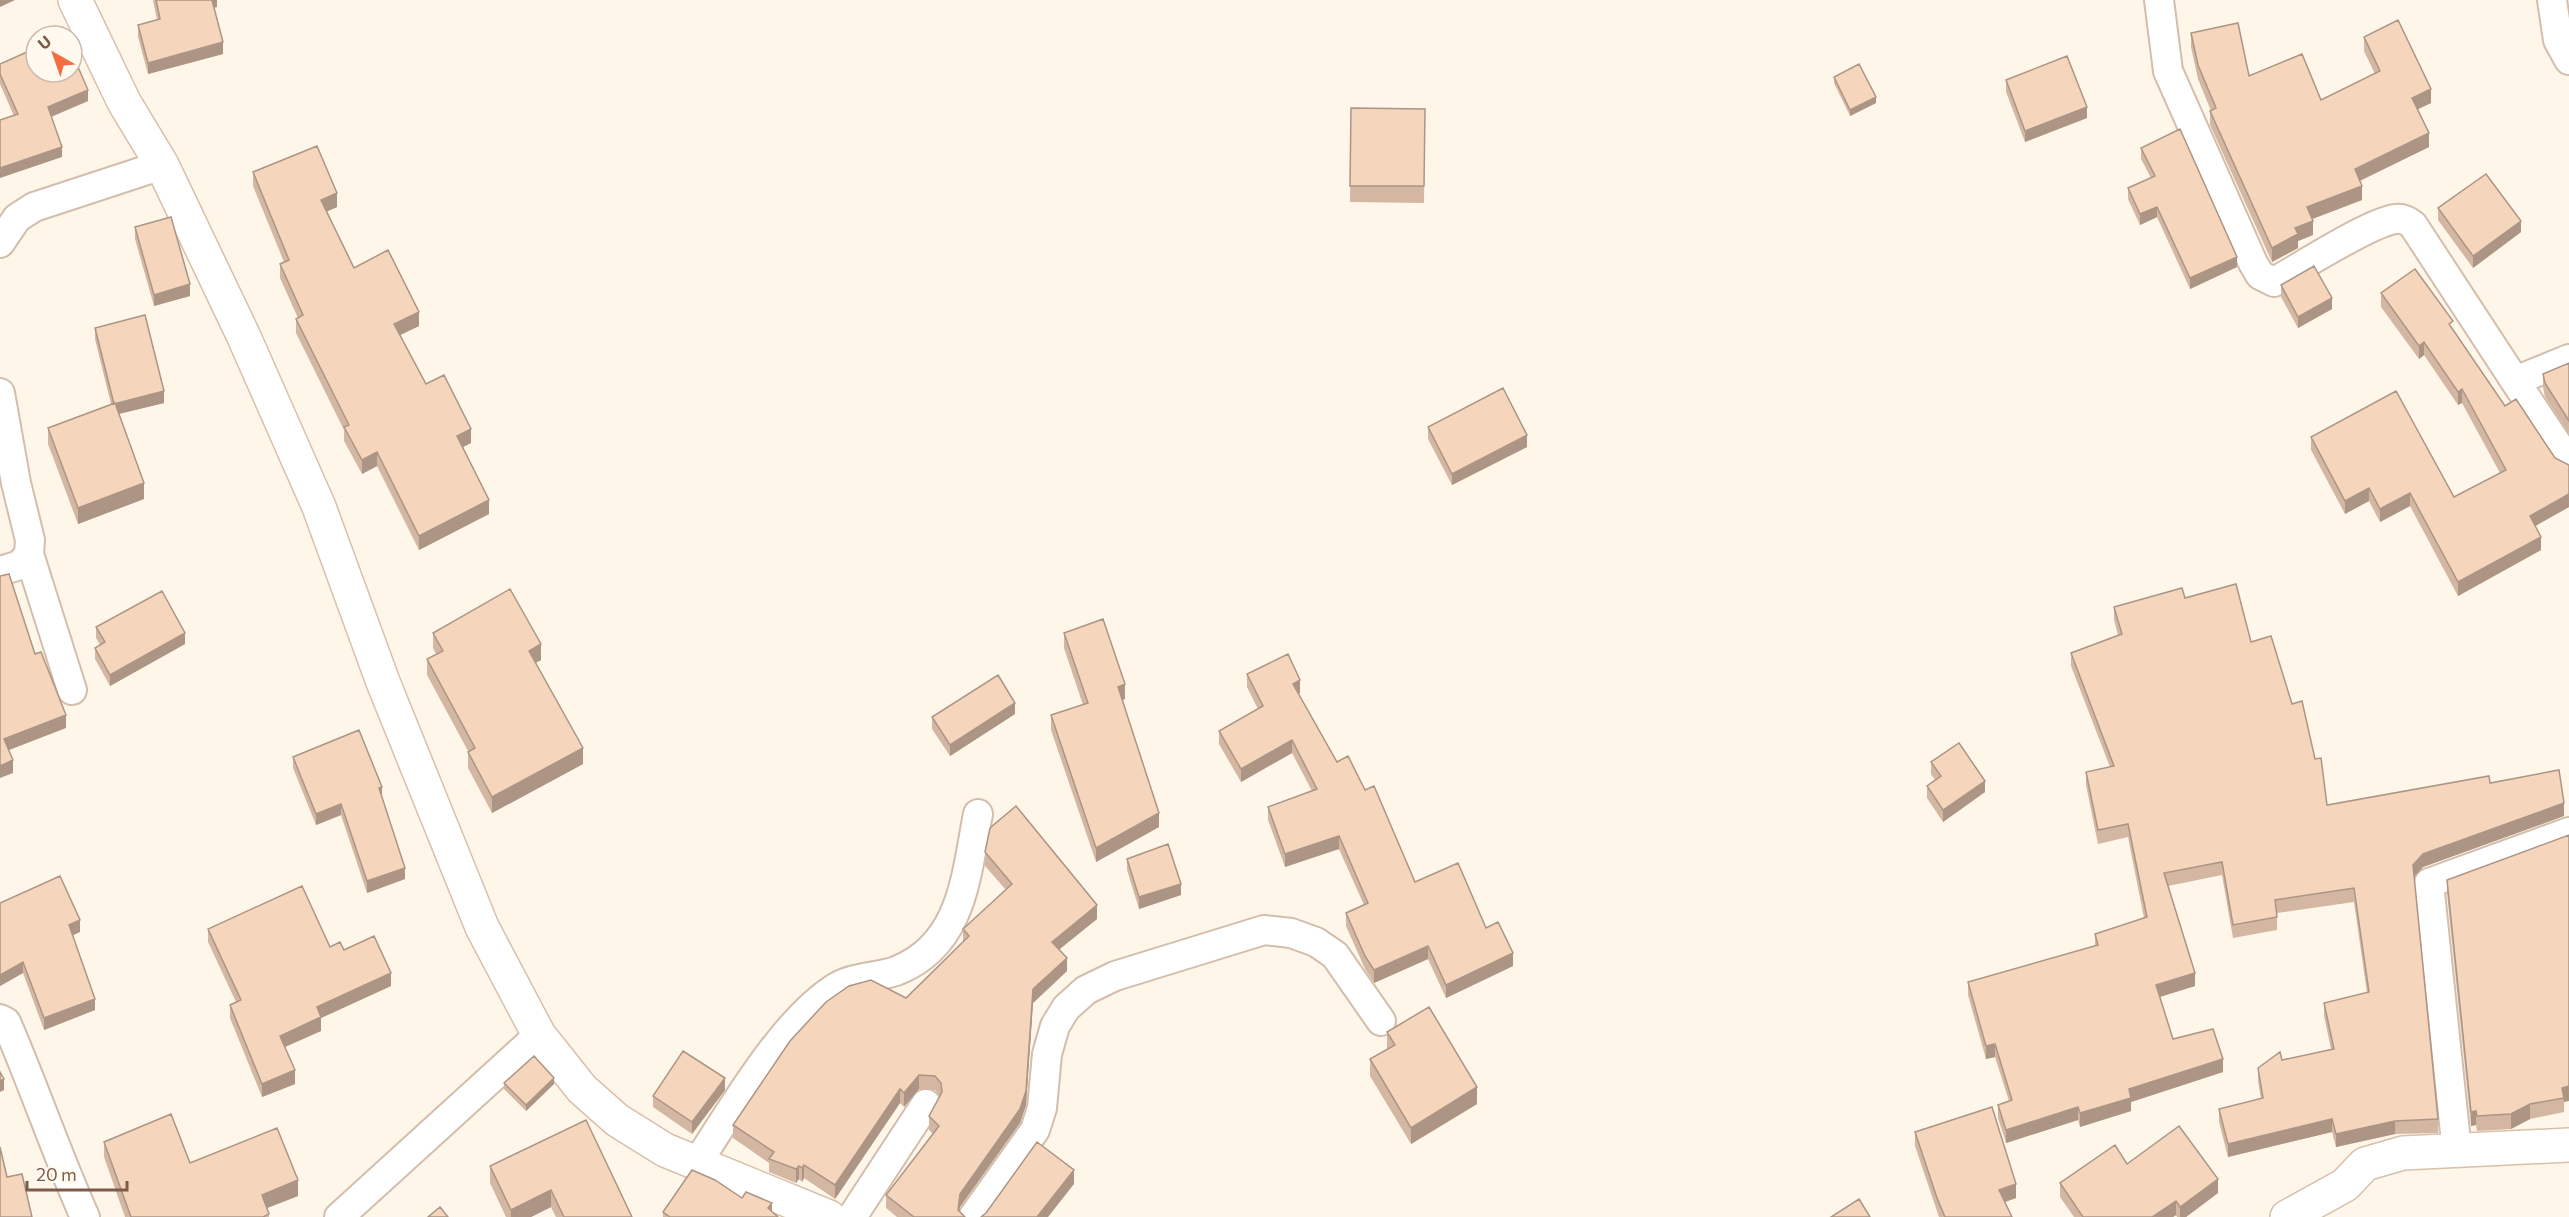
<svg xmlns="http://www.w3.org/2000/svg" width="2569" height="1217" viewBox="0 0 2569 1217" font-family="Commissioner,sans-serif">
<rect width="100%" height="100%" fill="#fef6e8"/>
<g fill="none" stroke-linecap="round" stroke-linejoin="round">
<defs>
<path id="street" d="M2159,0l9,71 85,192 7,12 14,7c25,-14 98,-61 122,-63 7,-1 12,2 17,6l102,156 54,-22
M2552,0l6,40 11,20
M0,243l17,-25 17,-11 128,-42
M2515,381l54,81
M0,393l16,90 14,57 -1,14 -9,11 -20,6
M29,554l43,136
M0,1019l6,3c28,64 50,131 79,195
M2457,1152l-28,-269 140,-51
M697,1163c35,-53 85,-141 138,-175 20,-12 41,-10 61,-17 67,-26 70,-96 82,-157
M339,1217l200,-182
M852,1217l74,-113
M973,1217l62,-87 7,-22 5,-54 8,-28 11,-18 20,-18 29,-14 149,-46 27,3 25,9 19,13 46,66"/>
<path id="secondary" d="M75,0l49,102 38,63 82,172 75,170 64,175 99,245 57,108 43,54 35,31 48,30 164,67
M2287,1217l58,-32 20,-21 38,-11 166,-8"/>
</defs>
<use href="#street" stroke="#d3beac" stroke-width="32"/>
<use href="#secondary" stroke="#d8c0ab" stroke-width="36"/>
<use href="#street" stroke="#fff" stroke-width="28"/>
<use href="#secondary" stroke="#fff" stroke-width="33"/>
</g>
<path fill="#d4b7a3" d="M153,0h64v7l-3,1 9,46 -75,20 -10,-37v-12l19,-5z
M2191,33l58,43 72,24 54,-26 -11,-23v-14l67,66 -13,6 11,38 -69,34 2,19 -50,19 1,16 -15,6v7l-26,14 -62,-137v-14h1l-13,-32 -7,-32z
M0,64l88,37 -37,16 11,40 -48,-41 -14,-32z
M1834,77l42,26 -26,13 -16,-33z
M2006,80l81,38 -62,24 -19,-50z
M1351,108l74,1 -1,94 -74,-1z
M2141,148l96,119 -47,22 -33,-72 -17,8 -12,-26v-11l23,-10 -10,-19z
M253,172l84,35 -11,5 28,56 65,58 -19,9 26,49 45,59 -8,4 26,67 -70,36 -42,-84 -15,8 -18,-33v-11l-48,-97v-14l2,-1 -18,-40v-14l4,-2 -31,-76z
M2438,208l83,24 -48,36 -35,-48z
M135,227l55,69 -36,10 -19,-67z
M2281,285l51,24 -34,19 -17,-31z
M2381,293l72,36 52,77 50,52 14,7v42l-34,19 6,24 -83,46 -48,-90 -30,16 -11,-21 -24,13 -34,-64v-13l143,60 46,-24 -38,-70 -4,2 -34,-50 -5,4 -38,-52z
M95,328l69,75 -45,11 25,85 -66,25 -30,-80v-16l63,-24 -16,-65z
M2569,363v71l-24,-37 -2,-10v-13z
M1428,427l99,20 -75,38 -24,-46z
M2185,598l66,44 41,62 23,55 12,46 163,-22 74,33 -141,51 -9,10 24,242v14l-43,1 -59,13 -4,-15 -104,25 -9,-35v-13l42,-10 -3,-18v-13l24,-8 49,-11 -7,-33v-13l43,-10 -13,-91 -77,11v17l-44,8 -11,-63 -54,11 27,100 -35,11 13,42 50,33 -92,30v9l-51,16 -2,-7 -72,23 -8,-25v-13l11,-4 -14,-44 -9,2 -18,-64v-13l127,-36v-12l49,-16 -16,-81 -30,7 -12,-59v-13l24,-5 -39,-101v-13l47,-18 -4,-15v-13z
M96,627l89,17 -75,42 -15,-27v-11l5,-3 -4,-7z
M433,633l108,27 -5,3 47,101 -91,49 -24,-45v-17l-41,-76v-16l9,-5 -3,-6z
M1064,633l61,66 -2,1 36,127 -63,35 -45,-132v-15l32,-10 -19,-57z
M1247,674l53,19 -2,1 39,68 28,28 50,92 71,46 27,38 -67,32 -18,-39 -54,24 -9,-14 -19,-43v-13l18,-8 -25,-56 -54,18 -17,-47v-13l44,-16 -20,-38 -51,29 -22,-38v-13l39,-22 -11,-22z
M1015,714l-65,42 -18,-27v-12z
M293,757l89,41 23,81 -38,14 -26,-78 -25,10 -23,-57z
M1931,762l54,30 -42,30 -16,-24v-12l8,-6 -4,-6z
M2569,835l-5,277 -34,7 -19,10 -34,2 -1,-6 -5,1 -24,-232v-14z
M985,852l112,67 -38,31 8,21 -34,32 -7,102 -6,18 -60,84 -1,4 6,6h-68l-11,-9v-13l47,-61 -4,-4v-14l11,-20 -5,-6 -16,-1 -15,18 -4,-4 -65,96 -31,-21 -2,4 -3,-3 -3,4 -27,-11v-9l-36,-25v-13l173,-127 57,-56v-13l43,-39 -21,-24z
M1127,859l54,36 -42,14 -12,-39z
M0,903l80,29 -8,3 23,75 -51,20 -21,-57 -23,13z
M208,929l136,21 47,36 -70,32v13l-36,16 10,37 -33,13 -32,-79v-13l6,-3 -28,-60z
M1387,1032l90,72 -66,40 -41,-68v-17l17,-10z
M504,1083l50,1 -28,27 -22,-22z
M725,1090l-33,44 -39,-27v-11z
M1915,1132l101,66 -11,4 7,15h-73l-24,-71z
M104,1142l86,21 108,33 -31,12 2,9h-144l-21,-60z
M2127,1164l91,29 -32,24h-9l-1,-2 -3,2h-99l-14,-20v-14z
M490,1166l142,51h-76l-5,-10 -20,10h-25l-16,-34z
M742,1198l30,14 6,5h-115v-5z"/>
<path fill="#ac9584" d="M0,0h15l-15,7z
M211,0h6v7l-6,1z
M223,42v12l-75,20v-11z
M2431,89v14l-19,9v-14z
M88,90v11l-40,17v-11z
M1876,97v6l-26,13v-6z
M2087,107v11l-62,24v-11z
M2429,133v14l-74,36v-14z
M62,147v10l-62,21v-10z
M2362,186v14l-55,21v-14z
M337,193v14l-16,7v-14z
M2157,207v10l-17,8v-11z
M2313,221v14l-15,6v7l-26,14v-14l23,-20z
M2521,221v11l-48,36v-12z
M2237,257v10l-47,22v-11z
M190,284v12l-36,10v-11z
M2332,298v11l-34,19v-11z
M419,312v14l-25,12v-14z
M2424,342v13l-5,4v-13z
M2462,389v14l-4,2v-13z
M164,391v12l-50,12v-11z
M471,429v14l-14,7v-14z
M1527,435v12l-75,38v-11z
M377,452v14l-15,8v-14z
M144,483v16l-66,25v-16z
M2369,488v13l-24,13v-13z
M2410,493v13l-30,16v-13z
M2569,494v13l-39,22v-13z
M489,500v14l-70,36v-14z
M2541,537v13l-83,46v-14z
M185,633v11l-75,42v-11z
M541,644v16l-12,6v-15z
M1300,680v13l-7,4v-13z
M1125,684v15l-7,2v-14z
M1015,703v11l-65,42v-11z
M66,715v13l-62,24v-13z
M1292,740v13l-51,29v-13z
M583,748v16l-91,49v-16z
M13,760v13l-13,5v-12z
M1985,781v11l-42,30v-12z
M382,787v11l-3,-10z
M2564,803v13l-141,51 -10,11v-13l10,-11z
M341,804v11l-25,10v-11z
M1159,813v14l-63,35v-14z
M1339,836v13l-54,18v-13z
M405,868v11l-38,14v-12z
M1181,884v11l-42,14v-12z
M1097,905v14l-45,36v-13z
M80,920v12l-11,5v-12z
M1428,946v13l-54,24v-13z
M1513,953v13l-67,32v-13z
M1067,958v13l-34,32 -7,102 -6,18 -60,84 -2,10v-7l2,-16 73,-205z
M23,962v11l-23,13v-11z
M391,973v13l-70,32v13l-41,18v-13l37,-29z
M2195,973v13l-39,12v-13z
M95,999v11l-51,20v-12z
M1995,1044v13l-9,2v-13z
M2223,1059v13l-92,30v9l-51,16v-14l49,-24z
M295,1070v14l-33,13v-13z
M919,1075v14l-15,18v-14z
M554,1078v6l-28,27v-6z
M725,1078v12l-33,44v-12z
M4,1079v11l-4,2v-11z
M2569,1086v15l-5,1 -2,-14z
M1477,1087v17l-66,40v-16z
M900,1089v14l-65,96v-14z
M2530,1104v15l-19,10v-15z
M2078,1107v13l-72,23v-13z
M2476,1111v14l-5,1v-14z
M2332,1119v13l-104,25v-13z
M2395,1121v13l-59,13v-13z
M804,1165v13l-2,4v-14z
M799,1166v13l-3,4v-14z
M1074,1170v14l-26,33h-11z
M2218,1179v14l-32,24h-6v-10z
M298,1180v16l-36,14v-15z
M2016,1184v14l-17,6v-14z
M551,1190v17l-20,10h-20v-7z
M2176,1201v14l-3,2h-21z
M772,1203v11l-4,-6z"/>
<path fill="#f6d5bd" stroke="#ac9584" stroke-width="1.5" d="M156,0h56l11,42 -75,21 -10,-38 22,-6z
M2398,20l33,69 -19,9 17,35 -74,36 7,17 -55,21 6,14 -18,7 3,6 -26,14 -62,-137 6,-3 -18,-43 -7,-32 47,-10 11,53 53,-22 19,46 59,-29 -16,-34z
M36,48v24h36v-19l16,37 -40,17 14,40 -62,21v-48l18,-6 -18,-40v-10z
M2067,56l20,51 -62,24 -19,-51z
M1859,64l17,33 -26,13 -16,-33z
M1351,108l74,1 -1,77h-74z
M2180,129l57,128 -47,21 -33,-71 -17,7 -12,-26 27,-12 -14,-28z
M317,146l20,47 -16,7 33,68 34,-18 31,62 -25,12 32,60 18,-9 27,54 -14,7 32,64 -70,36 -42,-84 -15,8 -18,-33 5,-2 -53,-106 7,-4 -23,-51 9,-4 -36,-88z
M2486,174l35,47 -48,35 -35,-48z
M171,217l19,67 -36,11 -19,-68z
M2314,266l18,32 -34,19 -17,-32z
M2415,269l38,52 -4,3 56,82 11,-7 39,59 14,7v29l-39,22 11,21 -83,45 -48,-89 -30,16 -11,-21 -24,13 -34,-64 85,-46 58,106 52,-27 -44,-81 -4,3 -34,-50 -5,4 -38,-53z
M145,315l19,76 -50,13 -19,-76z
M2569,363v58l-24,-38 -2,-9z
M1503,388l24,47 -75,39 -24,-47z
M115,403l29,80 -66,25 -30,-80z
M9,574l26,80 6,-2 25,63 -62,24 9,21 -13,6v-190z
M2236,584l15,58 20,-6 21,68 10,-3 13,58 6,-1 6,47 162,-29 1,7 69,-13 5,33 -141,51 -10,11 25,254 -43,2 -59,13 -4,-15 -104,25 -9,-35 44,-11 -5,-30 22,-16 2,8 52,-11 -10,-46 45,-11 -15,-104 -79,12 2,17 -44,8 -11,-63 -58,11 31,100 -39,12 17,54 40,-10 10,30 -94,30 2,9 -51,15 -2,-6 -72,23 -8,-25 14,-5 -17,-56 -9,2 -18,-64 130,-37 -3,-11 52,-17 -19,-93 -30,6 -12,-58 28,-6 -43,-113 51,-19 -8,-27 68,-19 3,10z
M510,589l31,55 -12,7 54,97 -91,49 -24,-45 7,-4 -48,-89 16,-8 -10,-18z
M162,591l23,42 -75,42 -15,-27 10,-6 -9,-15z
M1103,619l22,65 -7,3 41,126 -63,35 -45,-133 37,-12 -24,-70z
M1288,654l12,26 -7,4 44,78 11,-6 17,34 9,-4 41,96 43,-19 28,65 12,-6 15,31 -67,32 -18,-39 -54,24 -9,-14 -19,-43 22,-10 -29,-67 -54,18 -17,-47 49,-18 -25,-49 -51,29 -22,-38 44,-25 -16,-32z
M998,675l17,28 -65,42 -18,-28z
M359,730l23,57 -3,1 26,80 -38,13 -26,-77 -25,10 -23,-57z
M1959,743l26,38 -42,29 -16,-24 14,-10 -10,-14z
M1016,806l81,99 -45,37 15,16 -34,31 -7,102 -6,18 -60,85 -2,16 7,7h-51l-28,-22 53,-69 -10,-10 13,-24 -1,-9 -6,-7 -16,-1 -15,18 -4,-4 -65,96 -31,-20 -2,3 -3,-2 -3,3 -27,-10 5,-7 -41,-27 57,-84 36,-39 23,-16 22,-6 35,18 63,-62 -6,-7 49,-45 -27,-32 5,-24z
M2569,835v251l-7,2 2,10 -34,6 -19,10 -34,2 -1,-5 -5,1 -24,-232z
M1168,844l13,40 -42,13 -12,-38z
M60,876l20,44 -11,5 26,74 -51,19 -21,-56 -23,13v-72z
M302,886l28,61 10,-5 4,8 30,-14 17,37 -74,34 4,10 -41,19 15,34 -33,14 -32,-79 11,-5 -33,-71z
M1429,1007l48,80 -66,41 -41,-69 25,-14 -8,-13z
M683,1051l42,27 -33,44 -39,-26z
M534,1056l20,22 -28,27 -22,-22z
M0,1072l4,7 -4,2z
M1992,1107l24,77 -17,6 13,27h-67l-8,-19 -22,-66z
M171,1114l19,49 87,-35 21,52 -36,15 7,19 -6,3h-132l-27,-75z
M586,1120l46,97h-68l-13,-27 -40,20 -21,-44z
M2179,1126l39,53 -38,28 -4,-6 -24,16h-70h1l-23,-34 55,-38 12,19z
M1037,1142l37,28 -37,47h-56l5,-4z
M0,1147l7,30 15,-3 10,43h-32z
M692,1170l23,10 27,18 4,-6 26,11 -4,5 10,9h-108l-7,-5z
M1859,1199l11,18h-39z
M440,1207l8,10h-20z"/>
<g transform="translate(54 54) rotate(320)"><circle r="28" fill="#fff9f0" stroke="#cbbaad" stroke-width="1.5"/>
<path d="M0-4.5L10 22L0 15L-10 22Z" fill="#f36d43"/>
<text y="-9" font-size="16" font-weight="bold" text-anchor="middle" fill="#7c5c48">U</text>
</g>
<path d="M27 1181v9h100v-9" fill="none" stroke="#7c5c48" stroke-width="3"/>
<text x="36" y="1181" font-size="18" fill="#7c5c48" stroke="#fff9f0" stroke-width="4.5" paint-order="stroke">20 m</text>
</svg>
